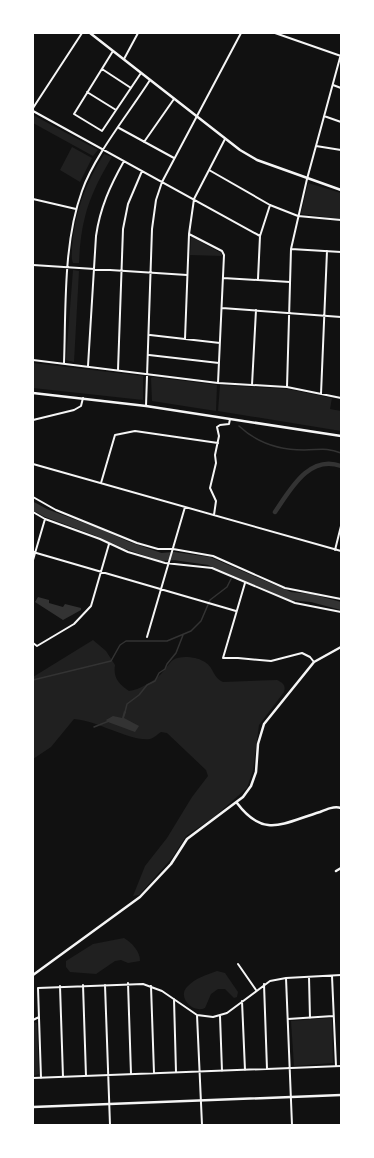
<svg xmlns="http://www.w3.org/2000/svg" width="374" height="1158" viewBox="0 0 374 1158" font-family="Merriweather,serif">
<rect width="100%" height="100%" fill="#111"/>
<path fill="#202020" d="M33,115l65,35 -5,6 -60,-33z
M72,147l20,11 -12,24 -20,-12z
M104,154l8,3c-23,38 -31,62 -33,106h-6c-2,-5 -1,-10 -1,-15 2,-34 14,-66 32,-94z
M308,183l33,10v26l-39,-5 -1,-1z
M192,237l29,16 1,3 -32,-1 1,-16z
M73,270l6,1 -5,91 -8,-2z
M33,363l110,13v24l-110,-12z
M153,377l64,8 -1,26 -64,-10 -1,-23z
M220,385l67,4 45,9 -2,11 11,2v20l-123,-20z
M93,640l13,11 9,14c-2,13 4,19 14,26 10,-1 25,-10 32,-17 4,-4 8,-11 12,-14 8,-5 23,-3 30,1 11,5 9,16 20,21l54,-2c6,3 9,5 7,12l-25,33 -6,45 -6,18 -33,29 -28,19 -14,22 -33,37 -6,1 12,-30 22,-28 25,-41 16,-21 -2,-6 -39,-37 -6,-1c-3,2 -7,6 -11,7 -19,3 -54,-19 -76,-20l-23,28 -18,12v-82z
M124,938c8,5 16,13 16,23l-12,2 -7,-3 -6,1 -19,13 -26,-2 -4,-5v-6l27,-17z
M217,971l8,2 13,19 -1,5 -3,1 -9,-9h-7l-7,5 -6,14c-12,6 -28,-11 -18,-21 8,-9 19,-12 30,-16z
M330,1018l2,1 1,44 -39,3 -3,-45z
M33,1022l4,1 2,51 -6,2z"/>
<path fill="#333" d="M38,597l11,3v3l14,4 2,-3 16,4v2l-18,10 -28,-18z
M124,711l2,1 -2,6 15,8 -4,6 -27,-10 -2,-2 7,-4 9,2z"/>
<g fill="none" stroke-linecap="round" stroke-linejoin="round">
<path stroke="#333" stroke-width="1.5" d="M239,426c18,17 40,24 65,24 15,0 22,-3 37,3
M33,680l78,-19 9,-16 6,-4h41l24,-10 10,-10 9,-21 17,-13 4,-8
M125,712l2,-8 12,-9 8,-10 8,-4 4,-8 6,-4 2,-5 9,-11 7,-18
M94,727l15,-6"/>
<path stroke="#333" stroke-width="4.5" d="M275,512c15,-22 34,-58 66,-46"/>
<path stroke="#333" stroke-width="8" d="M33,506l13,7 51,19 29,13 35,12 13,-1 35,5 81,35 21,2 30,8"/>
<path stroke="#f5f5f5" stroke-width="2" d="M275,33l66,23
M113,51l-39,63 28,17 39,-58
M124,59l14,-26
M102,69l29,19
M333,85l8,3
M87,92l29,18
M33,108l49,-75
M33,111l227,125
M324,116l17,6
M119,128l55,30
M144,142l30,-43
M316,146l25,4
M209,170l61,35 28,11 43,4
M33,199l43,10
M189,234l33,17 2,4 -6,128
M291,249l50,3
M33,265l154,10
M223,278l67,4
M258,279l2,-43 10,-31
M222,308l119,9
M150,335l70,8
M185,339l4,-105 5,-35 31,-60
M149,355l70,8
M33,360l185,23 69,4 54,11
M64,363c2,-54 -1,-120 18,-172 12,-35 47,-78 68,-111
M88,366l8,-130c4,-28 14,-50 28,-75
M118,370l5,-141 5,-25 14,-33
M252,385l4,-75
M287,387l4,-138 16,-70 34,-125
M321,394l6,-143
M146,406l6,-177 4,-29 6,-18 79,-149
M33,420l41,-10 7,-4 2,-8
M33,464l308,87
M101,483l14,-48 20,-4 83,12
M33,497l23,13 81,33 21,6h15l40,7 72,32 56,11
M33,512l12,7 55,20 28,13 37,11 47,5 83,35 46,9
M214,515l2,-14 -6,-13 6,-25 -1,-8 4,-19 -2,-9 3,-2 9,-1 1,-5
M335,550l6,-24
M33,552l203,59
M33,560l12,-41
M245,583l-22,75h15l33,3 31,-8 8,4 4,5
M147,637l38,-130
M33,643l4,3 37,-22 17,-18 18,-62
M238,964l18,26
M332,976l4,90
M309,977l1,41
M286,978l6,147
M128,983l3,91
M264,984l3,85
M83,985l3,91
M105,985l5,140
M60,986l3,91
M151,986l3,87
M174,999l2,73
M242,1001l3,69
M197,1015l5,110
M220,1016l2,55
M288,1019l45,-3
M33,1020l6,-3
M33,1078l308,-12
M41,1078l-3,-90 105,-4 19,7 35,24 16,2 14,-4 43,-32 16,-3 55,-3
M332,1125h9"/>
<path stroke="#f5f5f5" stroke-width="2.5" d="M90,33l150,117 17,10 84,30
M33,393l113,13 195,30
M237,803c27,36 46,20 83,9 7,-3 14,-6 21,-4
M336,871l5,-3
M33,975l107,-78 31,-33 16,-25 56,-42 8,-11 5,-14 2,-28 6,-20 50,-62 27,-15
M33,1107l308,-12"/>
</g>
<rect width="374" height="1158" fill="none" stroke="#ffffff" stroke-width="68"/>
</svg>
